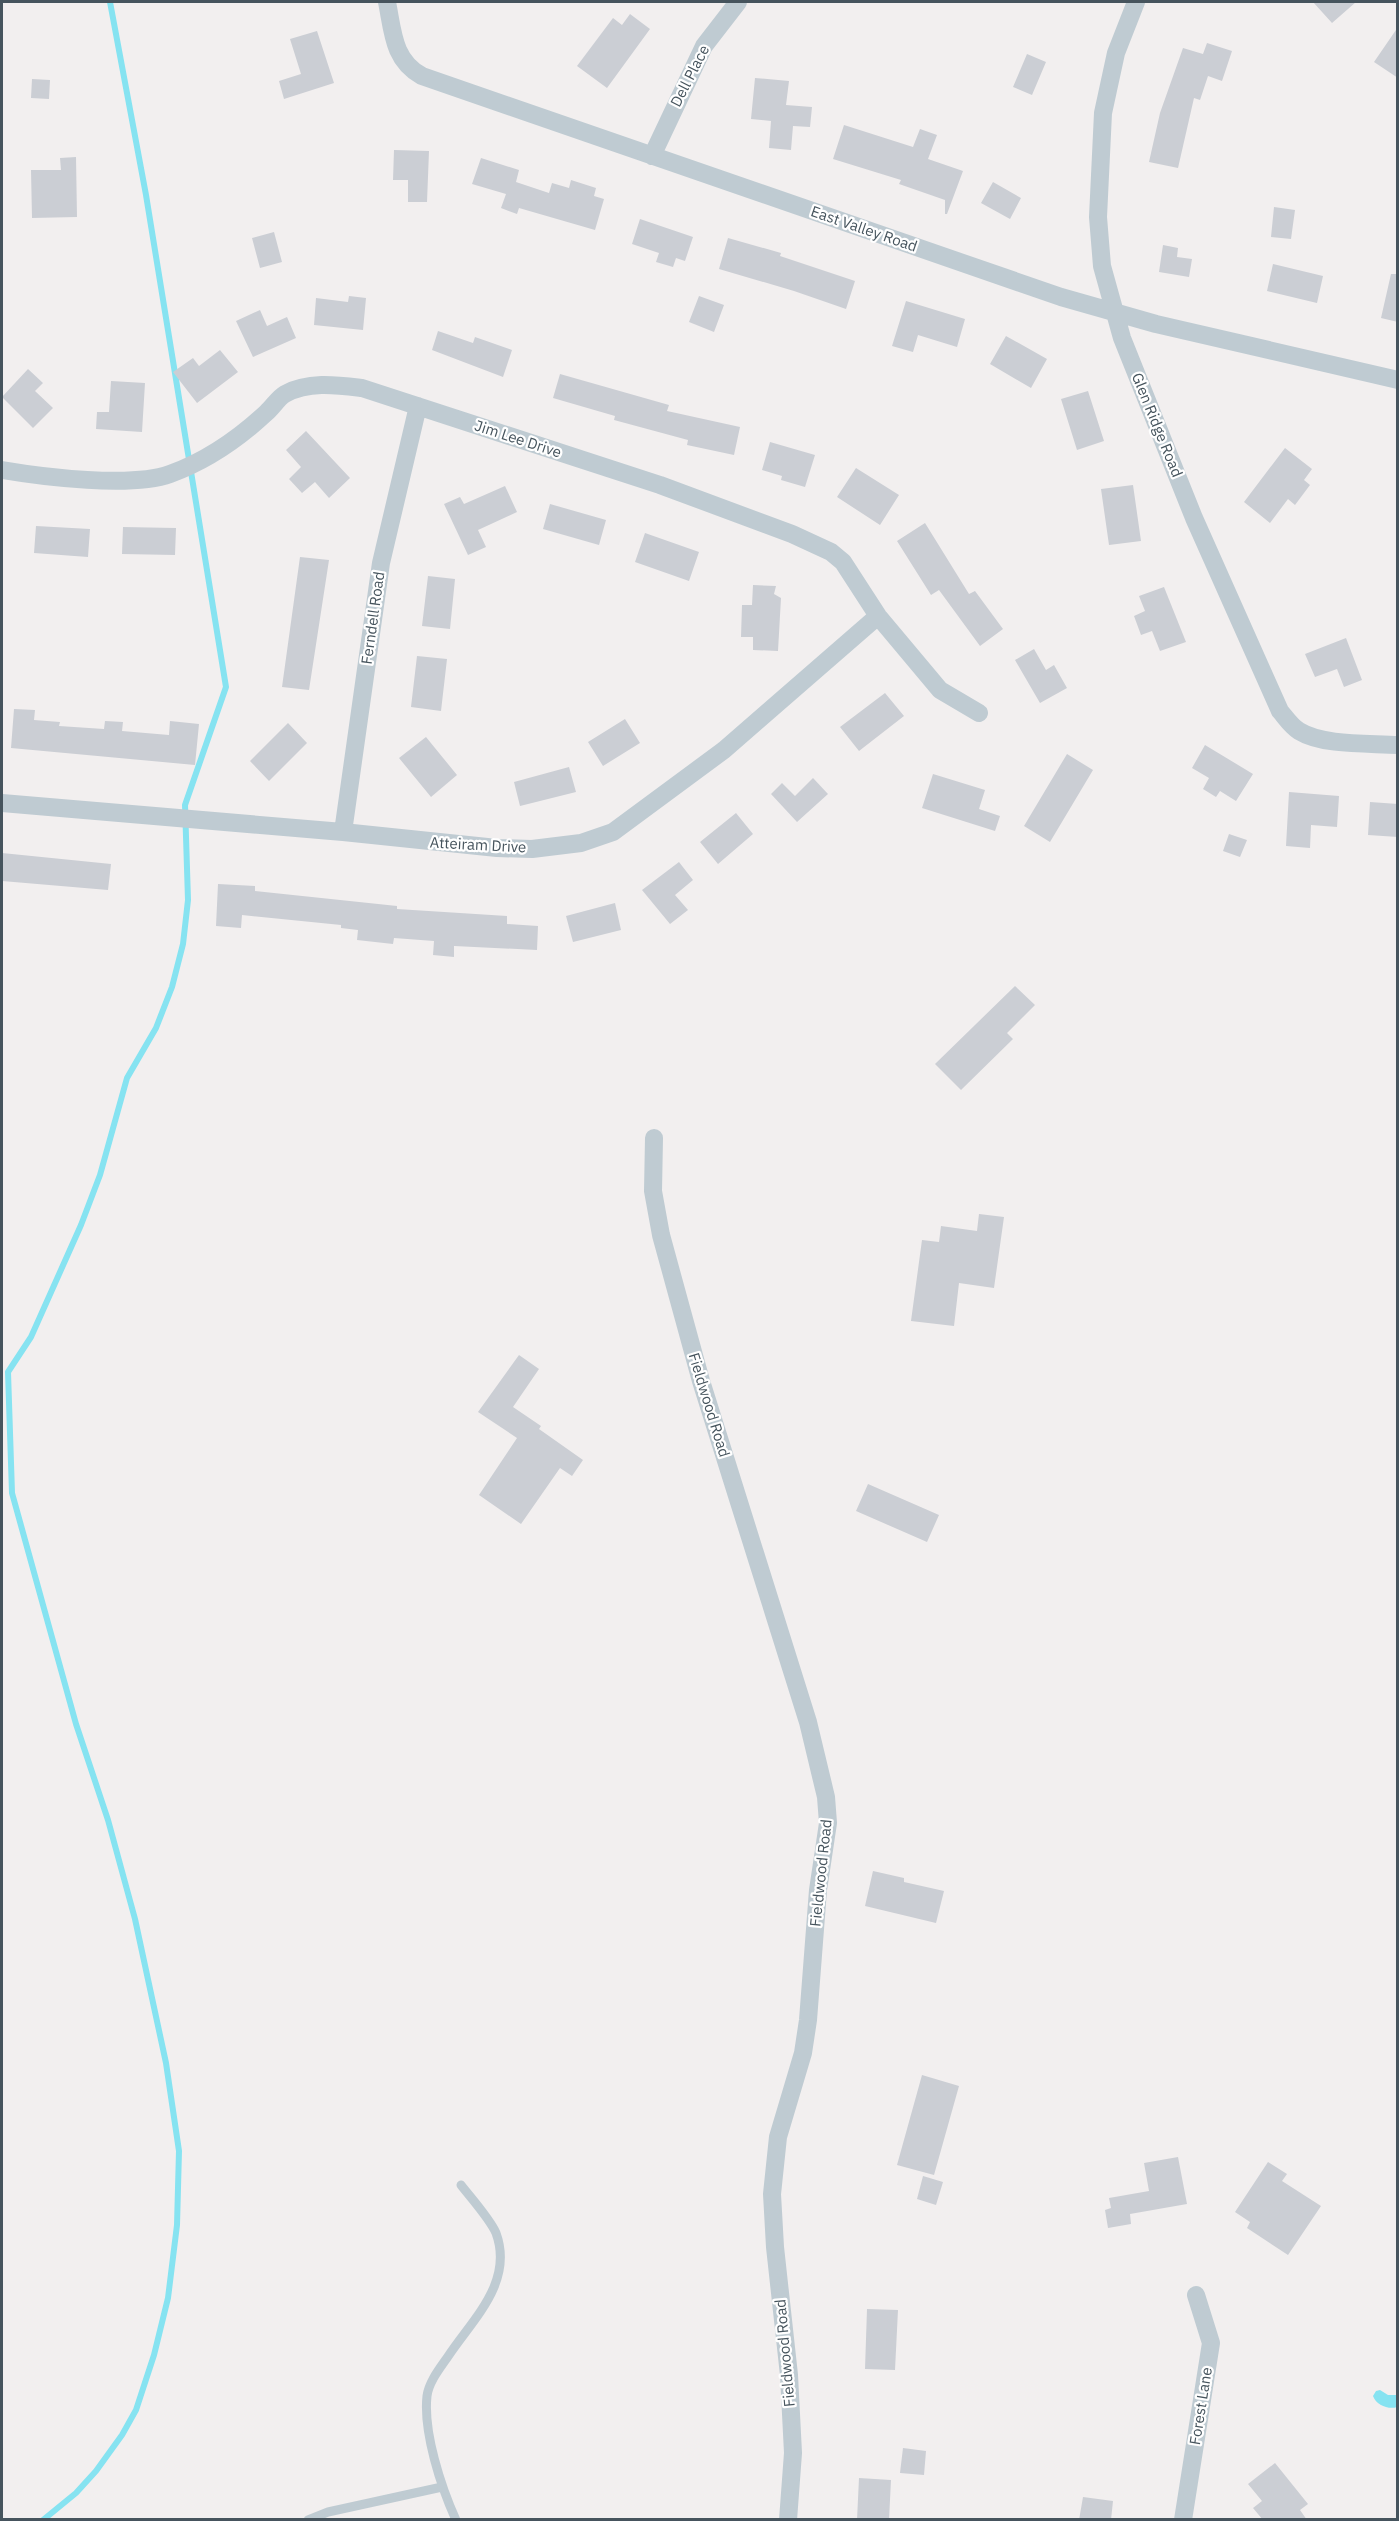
<svg xmlns="http://www.w3.org/2000/svg" width="1399" height="2521" viewBox="0 0 1399 2521" font-family="'IBM Plex Sans',sans-serif">
<rect width="100%" height="100%" fill="#f2efef"/>
<path fill="#86e3f1" d="M1380,2390l8,5h9v12c-8,3 -21,-2 -24,-11l3,-5z"/>
<g fill="none" stroke-linecap="round" stroke-linejoin="round">
<path stroke="#86e3f1" stroke-width="6" d="M43,2520l33,-27 20,-22 26,-36 14,-25 18,-55 14,-57 9,-73 2,-74 -13,-88 -31,-144 -27,-99 -32,-96 -64,-231 -4,-121 23,-35 50,-112 19,-50 27,-97 29,-50 16,-41 11,-43 5,-44 -3,-95 41,-118 -80,-492 -36,-193"/>
</g>
<path fill="#cbced4" d="M1313,2h43l-24,21z
M630,14l20,15 -43,59 -30,-22 36,-48 9,7z
M1398,27v51l-24,-16z
M317,31l17,52 -50,16 -5,-18 22,-7 -11,-35z
M1207,43l25,8 -10,30 -14,-5 -8,24 -6,-2 -16,70 -29,-6 11,-49 23,-65 20,6z
M1027,54l19,8 -14,33 -19,-8z
M755,78l34,3 -3,24 26,2 -2,20 -17,-1 -2,24 -22,-2 2,-27 -20,-2z
M32,79l18,1 -1,19 -18,-1z
M844,125l69,22 7,-18 17,6 -9,24 35,12 -16,43h-2v-14l-46,-16 2,-4 -68,-21z
M394,150l35,1 -2,51h-19v-22h-15z
M76,157l1,60 -45,1 -1,-48h30l-1,-12z
M481,158l38,12 -3,12 33,11 3,-10 17,5 2,-8 25,8 -2,8 10,3 -9,31 -76,-22 -2,6 -16,-6 5,-14 -34,-10z
M993,182l28,16 -11,21 -29,-16z
M1274,207l21,3 -4,29 -20,-2z
M640,219l53,18 -8,24 -9,-3 -3,9 -17,-5 3,-9 -27,-9z
M274,232l8,30 -22,6 -8,-30z
M728,238l53,15 -1,3 75,25 -9,28 -52,-18 -75,-22z
M1163,245l15,3 -1,9 15,2 -3,18 -30,-5z
M1273,264l50,12 -6,27 -50,-12z
M1391,274h7v48l-17,-4z
M349,296l17,2 -3,32 -49,-5 2,-27 32,4z
M699,296l25,9 -10,27 -25,-10z
M906,301l59,18 -8,28 -39,-12 -5,17 -21,-6z
M260,310l7,16 20,-9 9,21 -43,19 -17,-36z
M438,331l35,12 2,-6 37,13 -9,27 -71,-27z
M1006,336l41,23 -16,29 -41,-24z
M220,350l18,22 -41,31 -24,-31 20,-14 6,8z
M28,369l15,14 -8,8 18,17 -20,20 -31,-31z
M560,374l109,31 -2,6 73,16 -6,28 -47,-10 1,-5 -74,-20 1,-4 -62,-18z
M111,381l34,2 -3,49 -46,-3 1,-17h12z
M1088,391l16,50 -27,9 -16,-51z
M306,431l44,47 -21,20 -14,-16 -13,11 -13,-14 12,-12 -15,-17z
M770,442l45,13 -10,32 -24,-7 1,-4 -20,-6z
M1285,448l27,21 -8,11 6,5 -15,20 -7,-6 -18,24 -26,-21z
M856,468l43,27 -19,30 -43,-28z
M1133,485l8,56 -32,4 -8,-56z
M505,486l12,26 -39,18 8,17 -18,8 -24,-51 16,-7 4,7z
M550,504l56,16 -7,25 -56,-16z
M925,523l44,71 6,-3 28,38 -23,17 -41,-56 -8,5 -34,-54z
M36,526l54,3 -2,28 -54,-4z
M123,527l53,1 -1,27 -53,-1z
M645,533l54,19 -10,29 -54,-19z
M300,557l29,3 -20,130 -27,-3z
M428,576l27,3 -5,50 -28,-3z
M753,585l23,1 -2,8 7,4 -3,53 -25,-1v-13h-12l1,-32h10z
M1164,587l22,55 -26,9 -8,-20 -11,4 -7,-19 11,-5 -6,-15z
M1346,638l16,42 -18,7 -7,-18 -22,8 -10,-23z
M1034,649l12,21 8,-5 13,23 -27,15 -25,-43z
M417,656l30,3 -6,52 -30,-4z
M885,693l19,23 -45,35 -19,-24z
M14,709l21,1 -1,10 26,2 -1,4 45,3 1,-8 18,1 -1,9 47,4 1,-14 29,3 -4,41 -184,-17z
M625,719l15,24 -37,23 -15,-24z
M288,723l19,20 -38,38 -19,-20z
M426,737l31,38 -26,22 -32,-39z
M1205,745l48,29 -17,27 -16,-10 -4,6 -13,-8 6,-11 -17,-10z
M1067,754l26,16 -43,72 -26,-16z
M569,767l7,25 -56,14 -6,-24z
M933,774l52,16 -6,19 21,7 -5,15 -73,-23z
M813,778l15,16 -31,28 -26,-28 11,-11 13,13z
M1289,792l50,4 -2,31 -26,-2 -1,23 -24,-2z
M1370,802l28,2v33l-30,-2z
M736,813l17,21 -35,30 -18,-22z
M1229,834l18,6 -7,17 -17,-6z
M2,853l109,11 -3,26 -106,-9z
M679,862l14,18 -18,15 13,15 -18,14 -28,-34z
M218,884l37,2v5l142,15v3l110,7v8l31,2 -1,24 -83,-4v11l-21,-2 1,-14 -40,-3 -1,6 -36,-4 1,-10 -17,-2v-3l-99,-10 -1,13 -25,-2z
M615,903l6,27 -48,12 -7,-26z
M1015,986l20,19 -28,28 6,6 -52,51 -26,-26z
M979,1214l25,3 -10,71 -35,-5 -5,43 -43,-5 11,-81 17,2 2,-16 36,5z
M519,1355l20,14 -26,38 28,19 -2,3 44,31 -11,16 -12,-8 -39,56 -42,-29 38,-57 -39,-26z
M868,1484l71,31 -12,27 -71,-31z
M873,1871l31,7v4l40,9 -8,32 -71,-17z
M922,2075l37,11 -25,89 -37,-10z
M1178,2157l9,47 -57,10 1,10 -23,4 -3,-18 6,-2 -2,-10 40,-7 -5,-28z
M1268,2162l19,12 -5,7 39,25 -33,49 -41,-27 3,-6 -15,-10z
M923,2176l20,6 -7,23 -19,-6z
M867,2309l31,1 -3,60 -30,-1z
M903,2448l23,3 -2,24 -24,-2z
M1275,2463l33,41 -8,6 7,10h-44l-10,-12 9,-7 -14,-17z
M859,2478l32,2 -2,40h-32z
M1083,2497l30,4 -2,19h-32z"/>
<g fill="none" stroke-linecap="round" stroke-linejoin="round">
<path stroke="#bfcbd2" stroke-width="9" d="M308,2520l20,-8 114,-25
M456,2520c-15,-33 -33,-88 -29,-124 2,-15 14,-29 22,-41 24,-36 65,-73 47,-122 -6,-14 -25,-35 -35,-48"/>
<path stroke="#bfcbd2" stroke-width="18" d="M387,2c6,30 6,58 35,74l639,221 95,27 242,56
M1136,2l-20,51 -13,60 -5,104 4,49 20,72 72,180 86,193c6,7 11,15 19,20 24,15 71,12 99,14
M652,156l52,-110 34,-44
M2,470c41,7 130,18 168,4 36,-13 68,-35 96,-61 7,-6 12,-15 19,-19 23,-13 52,-9 77,-6l298,97 132,49 39,18 12,10 35,54 62,74 39,23
M2,803l341,29 154,16 35,1 49,-6 32,-11 111,-82 154,-134
M343,832l38,-269 37,-157
M654,1138l-1,53 8,44 40,146 107,341 18,75 2,26 -10,67 -10,130 -5,33 -25,84 -6,57 3,53 14,128 4,78 -5,67
M1183,2520l28,-177 -15,-48"/>
</g>
<g text-anchor="middle" stroke-width="4.5" stroke-linejoin="round" paint-order="stroke">
<g font-size="15" fill="#46545d" stroke="#fff">
<text transform="translate(690 76) rotate(-63)" y="5">Dell Place</text>
<text transform="translate(864 229) rotate(19)" y="5">East Valley Road</text>
<text transform="translate(1157 425) rotate(68)" y="5">Glen Ridge Road</text>
<text transform="translate(518 439) rotate(18)" y="5">Jim Lee Drive</text>
<text transform="translate(373 618) rotate(-82)" y="5">Ferndell Road</text>
<text transform="translate(478 845) rotate(3)" y="5">Atteiram Drive</text>
<text transform="translate(709 1405) rotate(73)" y="5">Fieldwood Road</text>
<text transform="translate(821 1873) rotate(-84)" y="5">Fieldwood Road</text>
<text transform="translate(785 2353) rotate(-95)" y="5">Fieldwood Road</text>
<text transform="translate(1201 2406) rotate(-81)" y="5">Forest Lane</text>
</g>
</g>
<rect width="1399" height="2521" fill="none" stroke="#46545d" stroke-width="6"/>
</svg>
